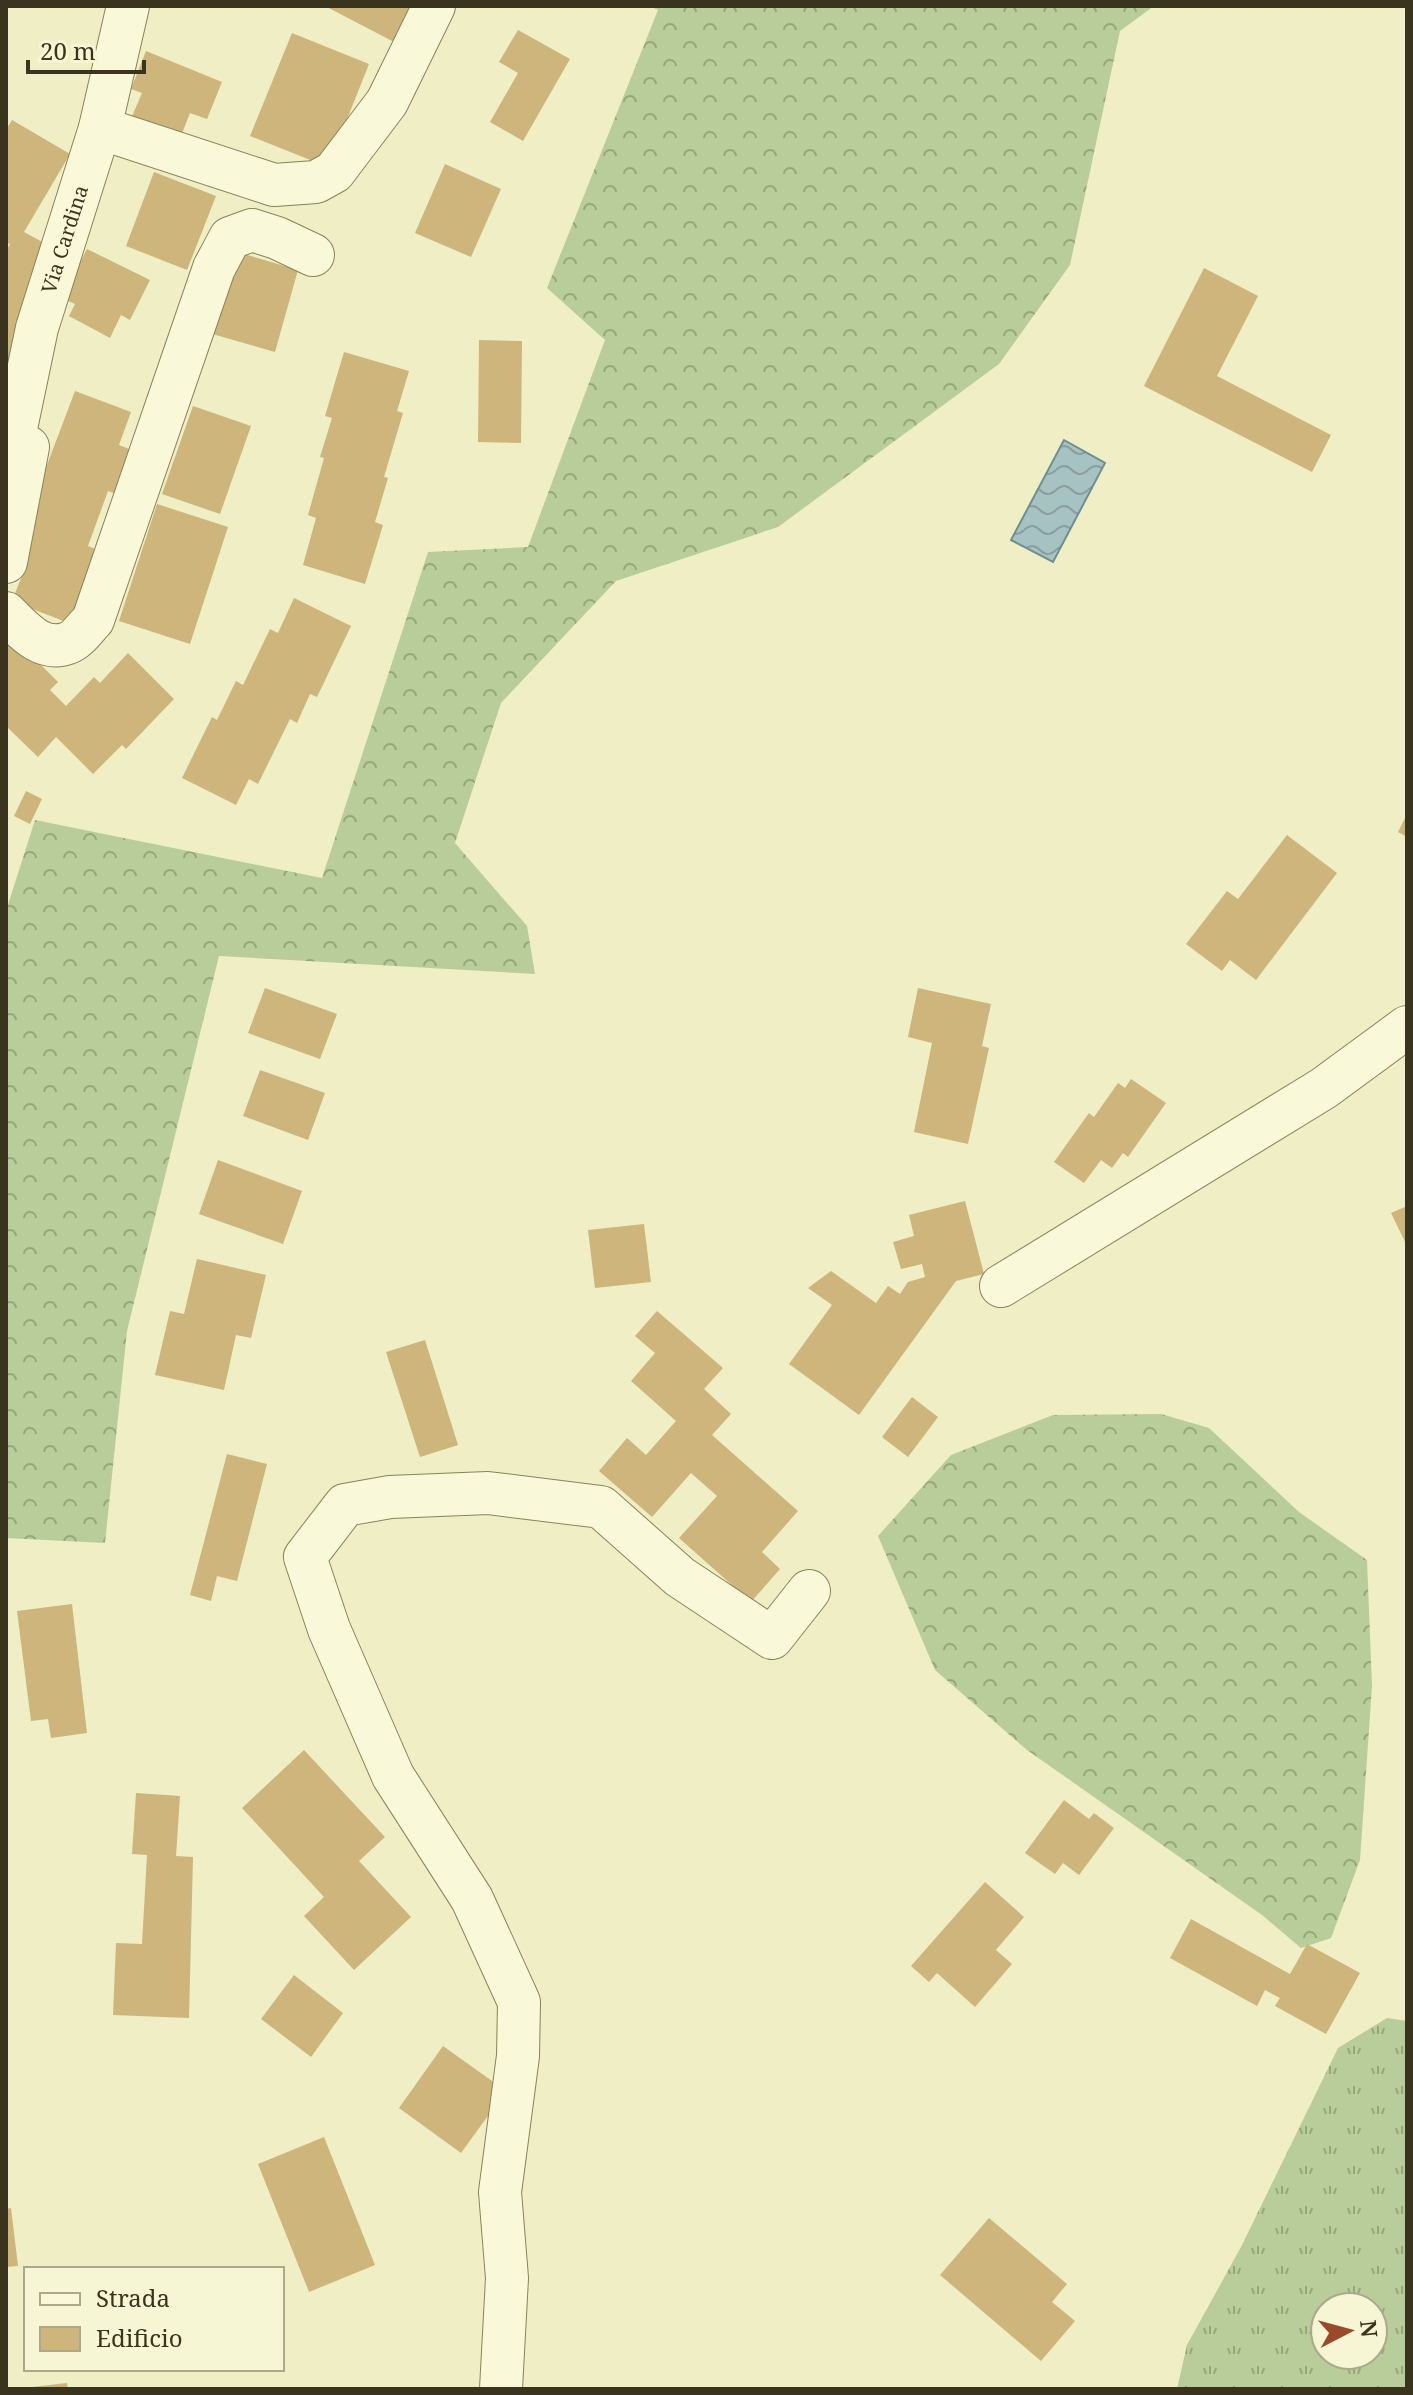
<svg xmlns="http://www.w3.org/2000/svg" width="1413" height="2395" viewBox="0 0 1413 2395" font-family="'Noto Serif',serif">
<defs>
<pattern id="grass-tufts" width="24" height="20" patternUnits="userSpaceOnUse" patternTransform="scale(2)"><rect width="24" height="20" fill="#b8cd99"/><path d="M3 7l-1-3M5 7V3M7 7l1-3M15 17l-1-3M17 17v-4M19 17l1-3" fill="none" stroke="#97a77c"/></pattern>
<pattern id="forest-crowns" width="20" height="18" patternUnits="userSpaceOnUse" patternTransform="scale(2)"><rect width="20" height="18" fill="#b8cd99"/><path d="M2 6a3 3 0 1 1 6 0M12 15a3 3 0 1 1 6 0" fill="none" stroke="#97a77c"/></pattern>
<pattern id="water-waves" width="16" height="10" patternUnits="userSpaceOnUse" patternTransform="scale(2)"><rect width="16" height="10" fill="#a7c2c2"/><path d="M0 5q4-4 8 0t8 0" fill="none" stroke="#899e9d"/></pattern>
</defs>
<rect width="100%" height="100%" fill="#efeec5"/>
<path fill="url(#grass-tufts)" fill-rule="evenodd" d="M1387,2018l20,3v368h-230l10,-44 54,-98 97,-199zM1325,2307h48v48h-48z"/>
<path fill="url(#forest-crowns)" d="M651,6h503l-34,25 -50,234 -71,99 -221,163 -162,54 -115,122 -46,140 72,83 8,48 -316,-18 -92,375 -22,212 -99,-5v-627l29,-91 287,58 106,-326 100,-5 77,-207 -58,-52 111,-278z
M1161,1414l48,14 90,84 68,48 5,126 -12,174 -29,78 -30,10 -39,-33 -235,-165 -92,-80 -57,-134 73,-81 102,-40z"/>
<path fill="url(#water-waves)" stroke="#6d8f91" stroke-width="2" d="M1064,440l41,23 -52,99 -42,-22z"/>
<path fill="#cdb57b" d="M325,6h87l-18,36z
M518,30l52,29 -47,82 -33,-19 28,-49 -19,-11z
M292,33l77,31 -41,103 -78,-31z
M146,51l76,31 -15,37 -17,-6 -11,28 -49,-20 12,-28 -11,-4z
M12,120l58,34 -46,78 22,12 -40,130v-123l4,-7 -4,-2v-112z
M445,164l56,25 -30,68 -56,-24z
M154,172l62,24 -29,74 -61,-24z
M87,249l63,31 -20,40 -9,-5 -11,23 -41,-22 6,-12 -13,-6z
M234,251l64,19 -23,82 -66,-19z
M1204,268l54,28 -41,80 114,59 -19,37 -168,-86z
M479,340l43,1 -1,102 -43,-1z
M344,352l65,19 -12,40 6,2 -19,64 4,1 -13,44 8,3 -18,59 -62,-19 13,-47 -8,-3 16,-57 -4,-1 12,-39 -7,-2z
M75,391l56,21 -12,33 13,5 -16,44 -8,-3 -20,55 12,5 -29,73 -59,-23 17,-43 -15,-6z
M193,406l58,20 -31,88 -58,-20z
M157,504l71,23 -38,117 -71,-23z
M294,598l57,28 -34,71 -7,-3 -13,29 -7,-4 -32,65 -9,-5 -13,26 -54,-27 30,-61 5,3 19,-39 7,4 27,-56 8,4z
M6,630l52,52 -8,8 16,16 28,-29 6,6 28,-30 46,46 -48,50 -4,-4 -29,29 -37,-37 -18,20 -32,-31z
M26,791l16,8 -12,25 -16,-8z
M1407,814v23l-9,-5z
M1287,835l50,38 -81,107 -26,-20 -8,11 -36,-27 41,-53 11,8z
M265,988l72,26 -17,45 -72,-26z
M918,988l73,16 -9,42 7,2 -21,96 -54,-12 18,-89 -24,-6z
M260,1070l65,23 -17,47 -65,-24z
M1131,1079l35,24 -38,54 -5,-4 -11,15 -11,-8 -17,23 -30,-21 35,-49 5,4 24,-34 7,5z
M218,1160l84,31 -19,53 -84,-30z
M965,1201l19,73 -28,7 -97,134 -70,-51 43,-59 -24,-17 23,-17 45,32 12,-17 12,8 8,-12 17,-5 -3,-13 -21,5 -8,-27 21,-6 -5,-21z
M1407,1206v40l-16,-33z
M644,1224l7,58 -56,6 -7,-58z
M197,1259l69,16 -15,63 -15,-3 -12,55 -69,-15 15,-64 14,3z
M657,1311l66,57 -19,21 27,25 -19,21 86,76 -36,41 18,17 -29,33 -72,-64 38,-42 -26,-23 -39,44 -53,-46 28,-33 19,17 30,-34 -45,-40 24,-28 -20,-17z
M425,1340l33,105 -38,12 -34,-105z
M912,1397l26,20 -30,40 -26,-20z
M227,1454l40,10 -30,117 -20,-5 -6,25 -21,-6z
M72,1604l15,129 -36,5 -3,-19 -17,2 -14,-110z
M304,1750l81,87 -26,24 52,56 -57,53 -50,-54 20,-19 -82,-89z
M136,1793l44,3 -4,60 17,1 -4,161 -76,-3 3,-72 26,1 5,-89 -15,-1z
M1064,1800l25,19 5,-6 20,15 -35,47 -16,-12 -8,11 -30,-21z
M985,1882l39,35 -28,33 16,14 -37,43 -38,-34 -8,9 -18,-16z
M1191,1919l99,55 17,-30 53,29 -34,61 -51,-28 5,-8 -15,-8 -8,16 -87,-48z
M294,1975l49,38 -32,44 -50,-38z
M443,2046l63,45 -45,62 -62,-45z
M324,2137l51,128 -66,27 -51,-128z
M11,2208l7,58 -12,1v-58z
M989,2218l78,66 -15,18 23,19 -34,40 -101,-86z
M67,2383l1,6h-36v-2z"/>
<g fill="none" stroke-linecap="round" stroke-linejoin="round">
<defs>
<g id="minor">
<path d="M100,128l174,57 42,-3 18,-10 53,-70 47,-96"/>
<path id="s1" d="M6,476l31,-148 63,-200 28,-122"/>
<path d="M6,562l22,-115"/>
<path d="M6,613c17,17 36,40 62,30 9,-3 18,-16 25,-23l121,-352 16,-30 22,-8 25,8 36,17"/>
<path d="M1001,1286l323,-198 83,-61"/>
<path d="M501,2389l6,-111 -7,-86 18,-136 1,-54 -47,-103 -79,-123 -64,-147 -24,-72 40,-52 45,-8 98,-4 113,14 79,70 92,61 37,-47"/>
</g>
</defs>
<use href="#minor" stroke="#8a825b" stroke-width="44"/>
<use href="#minor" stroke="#f9f9d9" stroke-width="42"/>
</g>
<g text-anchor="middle" stroke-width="6" stroke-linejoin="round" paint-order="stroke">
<g font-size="20" fill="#3a341f" stroke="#f6f6d5">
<text dy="7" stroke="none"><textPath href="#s1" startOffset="244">Via Cardina</textPath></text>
</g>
</g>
<rect width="1413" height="2395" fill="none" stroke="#3a341f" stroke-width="16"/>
<rect x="24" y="2267" width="260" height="104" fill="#f6f6d5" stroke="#aba88c" stroke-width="2"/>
<rect x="40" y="2293" width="40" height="12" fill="#f9f9d9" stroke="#aba88c" stroke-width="2"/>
<text x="96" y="2307" font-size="24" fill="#3a341f">Strada</text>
<rect x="40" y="2327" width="40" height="24" fill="#cdb57b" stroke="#aba88c" stroke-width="2"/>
<text x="96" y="2347" font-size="24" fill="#3a341f">Edificio</text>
<g transform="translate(1349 2331) rotate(84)"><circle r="38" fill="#f6f6d5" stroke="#aba88c" stroke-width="2"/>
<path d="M0-6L14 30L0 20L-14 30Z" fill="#9a4a2a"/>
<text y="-12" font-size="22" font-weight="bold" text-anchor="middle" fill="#3a341f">N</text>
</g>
<path d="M28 60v12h116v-12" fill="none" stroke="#3a341f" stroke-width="4"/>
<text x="40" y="60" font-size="24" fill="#3a341f" stroke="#f6f6d5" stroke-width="6" paint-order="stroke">20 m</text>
</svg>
